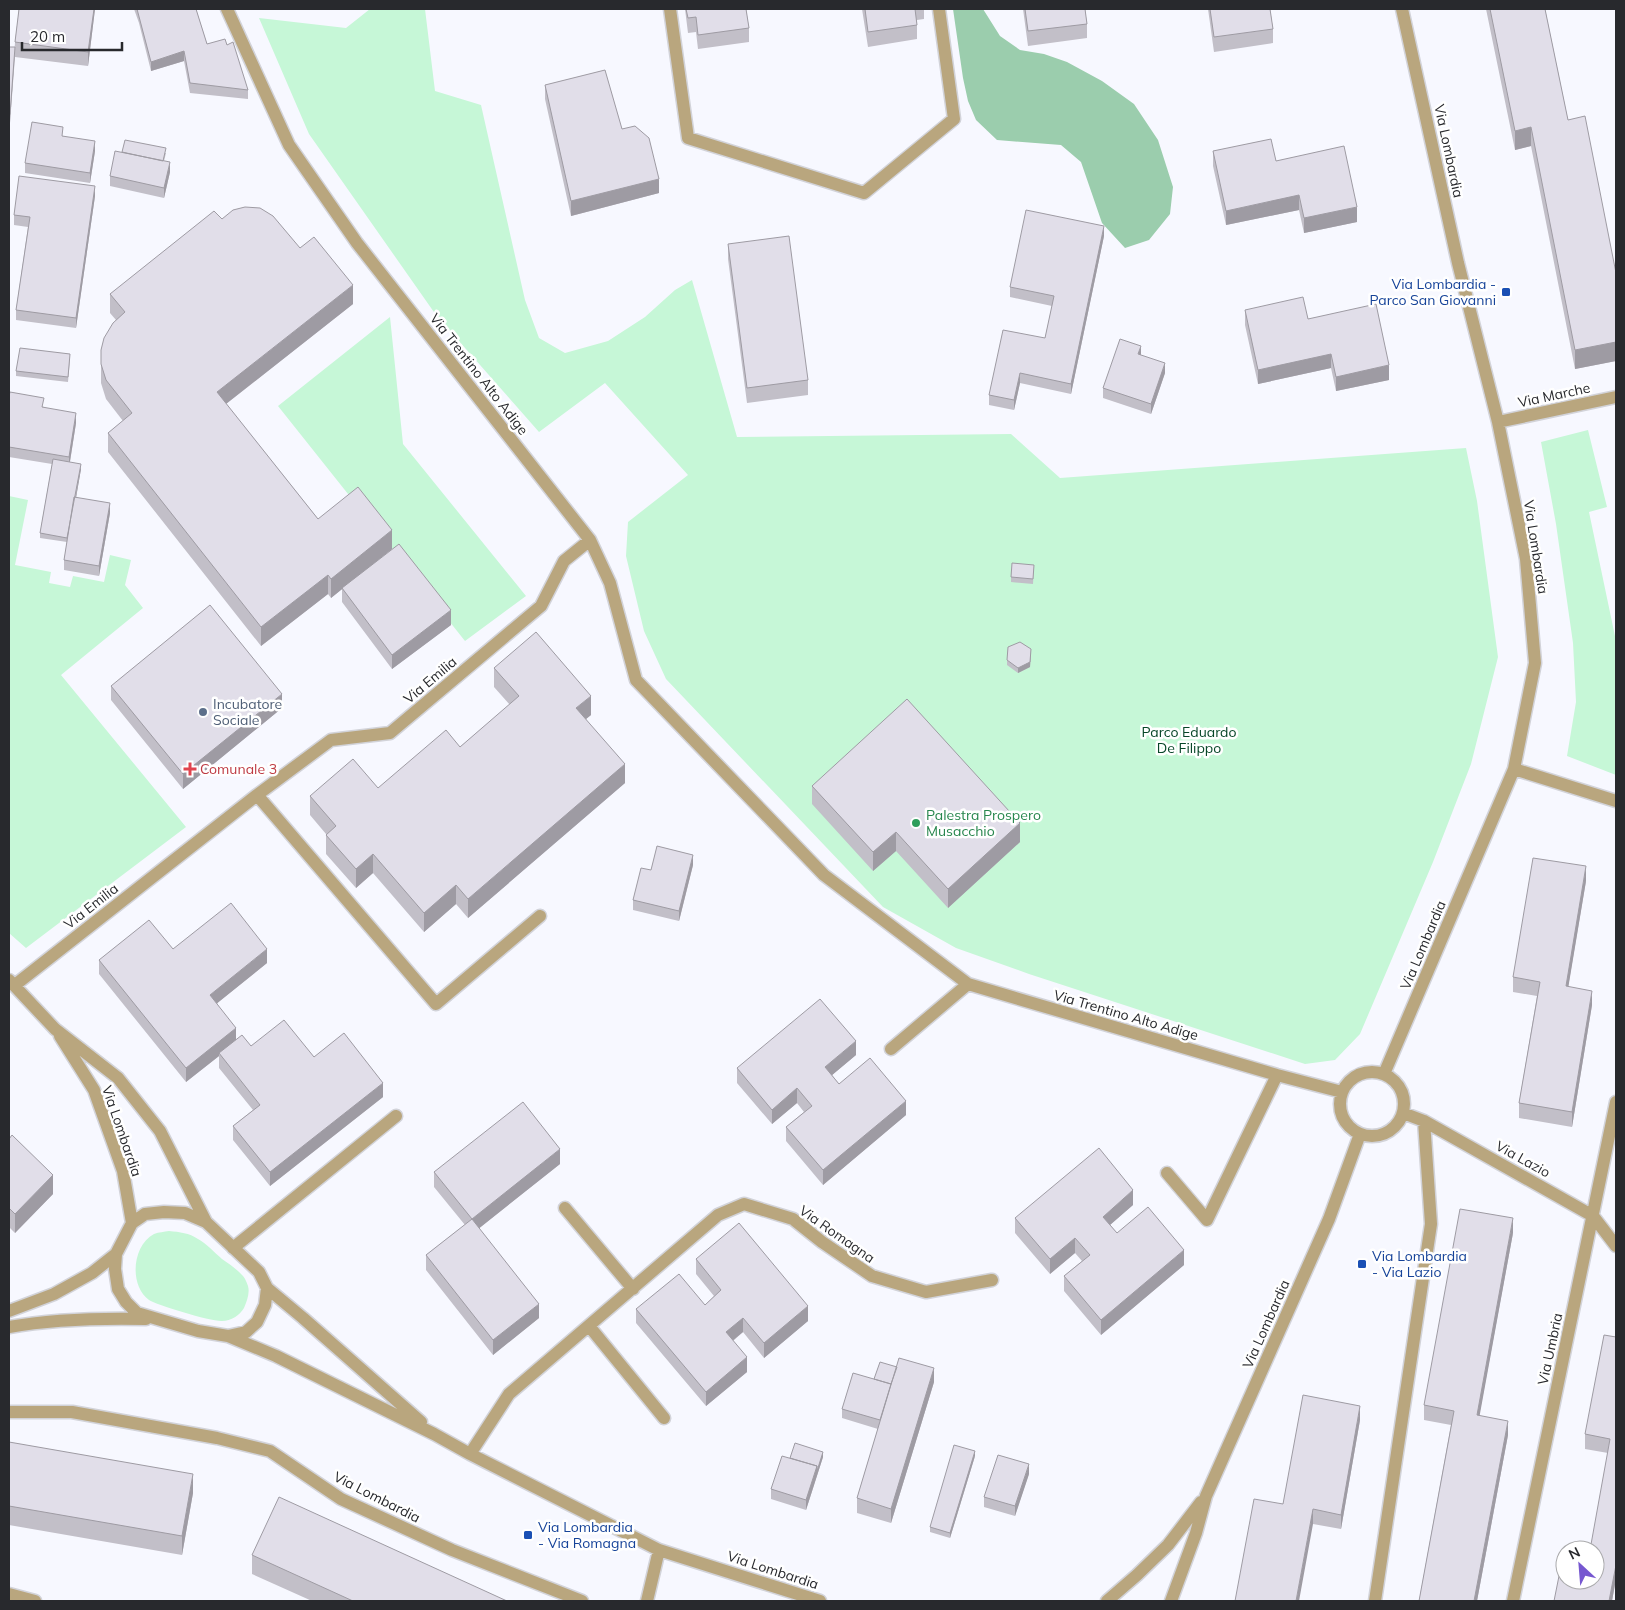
<svg xmlns="http://www.w3.org/2000/svg" width="1625" height="1610" viewBox="0 0 1625 1610" font-family="Mulish,sans-serif">
<rect width="100%" height="100%" fill="#f7f8ff"/>
<path fill="#c6f7d7" d="M370,9h55l10,82 46,14 44,195 14,38 26,15 43,-12 37,-24 30,-27 17,-10 45,157 274,-3 49,44 406,-30 11,53 21,156 -27,107 -38,98 -73,172 -25,26 -30,4 -276,-90 -73,-26 -73,-41 -217,-228 -22,-48 -18,-75 2,-34 60,-47 -83,-92 -66,49 -103,-117 -127,-181 -50,-116 87,10z
M390,317l13,127 123,152 -61,45 -187,-235z
M1588,430l19,77 -18,5 27,129v134l-49,-19 9,-54 -3,-59 -17,-119 -15,-82z
M9,496l19,4 -13,65 36,7 -2,11 21,4 3,-11 31,6 6,-27 21,5 -6,25 18,23 -82,67 125,152 -160,121 -17,-15z
M169,1231c11,1 20,2 29,8 9,5 16,13 24,20 7,5 15,10 21,17 2,2 4,7 5,10 2,7 -1,15 -4,22 -4,7 -13,13 -22,13 -9,1 -66,-16 -73,-21 -20,-15 -17,-54 5,-66 5,-2 10,-2 15,-3z"/>
<path fill="#9bcdad" d="M953,9h30l17,27 20,14 24,4 23,8 35,19 32,23 24,36 15,47 -3,27 -21,26 -24,8 -23,-25 -21,-61 -20,-17 -64,-5 -21,-20 -8,-19 -5,-23z"/>
<g fill="none" stroke-linecap="round" stroke-linejoin="round">
<defs>
<path id="minor" d="M227,9l62,136 68,98 233,297 20,43 26,97 188,195 144,109 309,91 65,17
M670,9l18,129 176,55 90,-74 -15,-110
M1498,422l118,-25
M1514,769l102,32
M257,795l179,209 104,-88
M9,980l46,49 63,49 42,53 46,91
M15,985l242,-190 74,-55 59,-7 151,-127 23,-45 26,-21
M60,1036l34,54 29,81 9,52
M891,1049l77,-65
M1340 1104a32 32 0 1 1 64 0a32 32 0 1 1-64 0Z
M1384,1074l130,-305 21,-106 -9,-104 -28,-137 -40,-159 -56,-254
M1403,1113l21,8 169,95 23,30
M1167,1173l40,47 70,-145
M565,1208l68,81
M164,1212l21,1 21,9 53,50 8,16 -2,17 -8,17 -11,10 -18,4 -30,-5 -61,-18 -11,-11 -8,-13 -3,-20 1,-15 16,-31 13,-9z
M233,1248l163,-132
M267,1288l36,30 118,104
M9,1311l45,-17 38,-21 24,-19
M589,1326l75,92
M9,1327c45,-8 91,-9 137,-8
M228,1336l48,20 158,78 36,20 189,96 161,51
M9,1412h63l145,26 53,13 71,48 111,51 130,51
M470,1454l39,-60 209,-179 26,-11 49,15 29,23 50,34 54,16 66,-12
M9,1594l26,7
M647,1601l12,-51
M1107,1601l30,-26 31,-30 33,-43
M1171,1601l25,-68 10,-37 123,-277 31,-85
M1375,1601l56,-377 -7,-103
M1513,1601l103,-499"/>
</defs>
<use href="#minor" stroke="#d2d3d9" stroke-width="15"/>
<use href="#minor" stroke="#b9a67e" stroke-width="12"/>
</g>
<path fill="#c2bfc8" d="M19,9h76l-7,57 -73,-9 -5,66 5,-81z
M134,9h62l11,35 41,46v9l-58,-6 -6,-32 -33,10 -12,-48z
M685,9h61l3,19v14l-51,7 -2,-17 -8,1z
M862,9h62v10l-7,1v19l-49,8z
M1023,9h62l2,15v14l-59,8z
M1208,9h62l3,20v14l-59,9z
M1486,9h59l23,111 48,153v88l-41,8 -44,-223 -16,4z
M545,85l77,44 37,64 -88,23 -26,-117z
M63,136l32,15 -5,32 -65,-10v-10z
M1213,151l63,10 81,61 -53,11 -5,-23 -73,15 -13,-59z
M122,152l44,1 -2,8 6,11 -6,26 -54,-12v-10z
M95,196l-19,132 -60,-8v-10l12,-83 -14,-2v-10z
M222,219l78,29 53,56 -127,100 92,115 74,30 -15,12 74,64 -59,44 -50,-67v-13l-11,9 -3,-4 -67,52 -153,-194v-19l15,-12 -17,-22 -5,-16v-33l15,-30 -6,-7v-19z
M1104,236l-33,158 -51,-11 -6,27 -25,-5v-10l56,-57 7,-32 -42,-9v-10z
M728,244l80,136v15l-61,8 -19,-144z
M1245,310l63,9 81,61 -53,11 -5,-23 -73,16 -13,-59z
M1141,355l24,18 -14,41 -48,-16v-10z
M70,359l-2,23 -52,-6v-5z
M9,396l35,11 32,16 -6,39 11,7 -5,29 34,15 -11,63 -35,-6v-10l3,-18 -27,-4v-5l12,-69 -43,-7z
M1034,565l-1,19 -22,-2v-5z
M1031,654l-1,13 -12,6 -11,-8v-5z
M494,668l97,47 -5,4 39,64 -157,135 -12,-14 -32,28 -51,-59 -17,15 -30,-34v-20l-16,-19v-19l68,-8 82,-41 50,-42 -16,-18z
M111,686l171,22 -99,81 -72,-89z
M812,786l208,56 -72,66 -52,-57 -23,20 -61,-67z
M693,865l-14,56 -46,-11v-10z
M1586,881l-18,106 24,18 -20,122 -53,-9v-15l18,-107 -24,-4v-15z
M173,949l94,14 -50,40 19,37 15,6 63,11 69,40 -113,89 -37,-46v-14l20,-16 -34,-42v-12l-33,26 -87,-108v-14z
M856,1055l-24,20 7,9 67,31 -83,70 -37,-44v-14l18,-15 -7,-9 -25,21 -35,-41v-15z
M9,1139l44,55 -38,39 -6,-6z
M560,1164l-81,64 60,90 -46,37 -67,-85v-15l39,-30 -31,-38v-15z
M1133,1205l-23,20 7,8 67,32 -83,70 -37,-44v-15l18,-15 -7,-8 -25,21 -35,-41v-15z
M1513,1233l-34,183 29,19 -31,166h-58l32,-176 -27,-5v-15z
M696,1259l112,62 -44,37 -21,-26 -10,9 14,31 -41,34 -70,-83v-14l69,-4 9,-9 -18,-22z
M1616,1337v242l-4,22h-58l41,-21 13,-127 -23,-4v-15z
M874,1379l60,3 -43,141 -34,-10v-15l21,-69 -36,-11v-9z
M1360,1420l-19,109 -28,-5 -30,-20z
M9,1442l184,51 -11,62 -173,-30z
M975,1456l-25,82 -20,-6v-5z
M823,1457l-17,53 -35,-11v-10l19,-31z
M1029,1474l-14,42 -31,-9v-10z
M252,1555l255,46h-195l-60,-27z"/>
<path fill="#9e9ba3" d="M94,9h1l-7,57v-14z
M15,47l-5,76 -1,3v-10z
M184,51v10l-33,10v-9z
M1531,127v19l-16,4v-19z
M95,141v10l-5,32v-10z
M170,162v10l-6,26v-10z
M659,179v14l-88,23v-15z
M95,186v10l-19,132v-10z
M1299,195v15l-73,15v-14z
M1357,207v15l-53,11v-15z
M1104,226v10l-33,158v-10z
M353,285v19l-136,107v-19z
M1616,342v19l-41,8v-19z
M1141,346v10l-3,-2z
M1331,354v14l-73,16v-14z
M1165,363v10l-14,41v-10z
M1389,365v15l-53,11v-14z
M1020,373v10l-6,27v-10z
M76,413v10l-7,44v-10z
M81,464v5l-13,74z
M110,503v10l-11,63v-10z
M392,530v19l-61,49v-19z
M328,575v19l-67,52v-19z
M451,610v15l-59,44v-14z
M1031,649l-1,18 -12,6v-5z
M282,694v14l-99,81v-15z
M591,696v19l-15,12v-19z
M625,764v19l-157,135v-19z
M1020,823v19l-72,66v-19z
M896,832v19l-23,20v-19z
M373,854v19l-17,15v-19z
M693,855v10l-14,56v-10z
M1586,866v15l-20,120v-15z
M456,885v19l-32,28v-19z
M267,949v14l-57,46v-14z
M1592,991v14l-20,122v-15z
M236,1028v14l-17,11v3l-33,26v-14z
M856,1041v14l-31,26v-14z
M383,1083v14l-113,89v-14z
M797,1088v15l-25,21v-14z
M906,1101v14l-83,70v-15z
M560,1149v15l-88,70v-15z
M53,1175v19l-38,39v-19z
M1133,1190v15l-30,26v-14z
M1513,1218v15l-36,197v-15z
M1075,1238v15l-25,21v-15z
M1184,1250v15l-83,70v-15z
M539,1304v14l-46,37v-15z
M808,1306v15l-44,37v-15z
M743,1318v14l-17,14v-14z
M747,1357v15l-41,34v-14z
M934,1368v14l-43,141v-14z
M1360,1406v14l-19,109v-14z
M1508,1421v14l-31,166h-3z
M975,1451v5l-25,82v-5z
M823,1452v5l-17,53v-10l11,-34z
M1029,1464v10l-14,42v-10z
M193,1474v19l-11,62v-19z
M1313,1509v15l-14,77h-3z
M1616,1565v14l-4,22h-3z"/>
<path fill="#e1dee9" stroke="#9e9ba3" d="M19,9h75l-6,43 -73,-10z
M137,9h59l11,35 18,-5 2,6 6,-3 15,48 -58,-7 -6,-32 -33,11z
M686,9h60l3,19 -51,7 -2,-18 -8,1z
M865,9h50l2,16 -49,7z
M1025,9h60l2,15 -59,7z
M1210,9h60l3,20 -59,8z
M1490,9h55l23,111 17,-4 31,157v69l-41,8 -44,-223 -16,4z
M9,47h6l-5,67 -1,2z
M605,70l17,59 13,-3 14,12 10,41 -88,22 -26,-116z
M32,122l31,5 -1,9 33,5 -5,32 -65,-10z
M1271,139l5,22 68,-15 13,61 -53,11 -5,-23 -73,16 -13,-60z
M125,140l41,8 -3,13 -41,-9z
M115,151l55,11 -6,26 -54,-12z
M19,176l76,10 -19,132 -60,-8 14,-93 -16,-2z
M245,207l15,1 13,8 27,32 14,-11 39,48 -136,107 101,127 40,-32 34,43 -61,49 -3,-4 -67,52 -153,-194 24,-20 -26,-33 -5,-16v-14l3,-12 9,-15 12,-11 -15,-18 104,-83 8,8 11,-9z
M1026,210l78,16 -33,158 -51,-11 -6,27 -25,-5 14,-65 42,8 9,-42 -44,-9z
M789,236l19,144 -61,8 -19,-144z
M1303,297l5,22 68,-15 13,61 -53,12 -5,-23 -73,16 -13,-60z
M1120,339l21,7 -3,8 27,9 -14,41 -48,-16z
M20,348l50,6 -2,23 -52,-6z
M10,392l34,6 -2,9 34,6 -7,44 -60,-10v-51z
M53,459l28,5 -14,74 -27,-5z
M74,497l36,6 -11,63 -35,-6z
M399,544l52,66 -59,45 -50,-67z
M1012,563l22,2 -1,14 -22,-2z
M210,605l72,89 -99,80 -72,-88z
M536,632l55,64 -15,12 49,56 -157,135 -12,-14 -32,28 -51,-59 -17,15 -30,-34 10,-9 -26,-30 43,-37 25,29 68,-58 14,17 59,-51 -25,-28z
M1020,642l11,7 -1,13 -12,6 -11,-8 1,-13z
M907,699l113,124 -72,66 -52,-57 -23,20 -61,-66z
M657,846l36,9 -14,56 -46,-11 8,-32 10,2z
M1533,858l53,8 -20,120 26,5 -20,121 -53,-9 21,-121 -27,-5z
M231,903l36,46 -57,46 26,33 -50,40 -87,-108 50,-40 24,29z
M820,999l36,42 -31,26 14,17 31,-26 36,43 -83,69 -37,-43 26,-21 -15,-18 -25,22 -35,-42z
M284,1020l30,37 30,-24 39,50 -113,89 -37,-46 27,-21 -41,-52 23,-18 9,11z
M523,1102l37,47 -88,70 -38,-47z
M12,1135l41,40 -38,39 -6,-6v-69z
M1099,1148l34,42 -30,27 14,16 31,-26 36,43 -83,70 -37,-44 26,-21 -15,-17 -25,21 -35,-41z
M1460,1209l53,9 -36,197 31,6 -34,180h-55l35,-190 -30,-6z
M472,1219l67,85 -46,36 -67,-85z
M739,1223l69,83 -44,37 -21,-25 -17,14 21,25 -41,35 -70,-83 43,-35 26,31 16,-15 -25,-31z
M1604,1335l12,2v228l-7,36h-55l10,-50h1v29h30v-30h-5l20,-111 -25,-5z
M899,1358l35,10 -43,141 -34,-11z
M880,1362l17,5 -6,17 -17,-5z
M853,1373l38,11 -11,36 -38,-11z
M1303,1395l57,11 -19,109 -28,-6 -17,92h-61l19,-102 29,5z
M9,1442l184,32 -11,62 -173,-30z
M795,1443l28,9 -6,19v-5l-27,-8z
M954,1445l21,6 -25,82 -20,-6z
M998,1455l31,9 -14,42 -31,-9z
M782,1456l35,10 -11,34 -35,-11z
M279,1497l228,104h-154l-101,-46z"/>
<g fill="#1a4fb4" stroke="#fff" stroke-width="2">
<rect x="1501" y="287" width="10" height="10" rx="2.5"/>
<rect x="1357" y="1259" width="10" height="10" rx="2.5"/>
<rect x="523" y="1530" width="10" height="10" rx="2.5"/>
</g>
<circle fill="#5c6f8a" stroke="#fff" stroke-width="2" cx="203" cy="712" r="5"/>
<path fill="#e0444e" stroke="#fff" stroke-width="2" d="M187.5 761.5h5v5h5v5h-5v5h-5v-5h-5v-5h5z"/>
<circle fill="#2e9e5b" stroke="#fff" stroke-width="2" cx="916" cy="823" r="5"/>
<g text-anchor="middle" stroke-width="5" stroke-linejoin="round" paint-order="stroke">
<g font-size="14" fill="#28292d" stroke="#fff">
<text transform="translate(1449 151) rotate(78)" y="5">Via Lombardia</text>
<text transform="translate(479 374) rotate(52)" y="5">Via Trentino Alto Adige</text>
<text transform="translate(1554 395) rotate(-12)" y="5">Via Marche</text>
<text transform="translate(1536 547) rotate(81)" y="5">Via Lombardia</text>
<text transform="translate(430 680) rotate(-40)" y="5">Via Emilia</text>
<text transform="translate(91 906) rotate(-38)" y="5">Via Emilia</text>
<text transform="translate(1423 945) rotate(-67)" y="5">Via Lombardia</text>
<text transform="translate(1126 1015) rotate(16)" y="5">Via Trentino Alto Adige</text>
<text transform="translate(122 1131) rotate(71)" y="5">Via Lombardia</text>
<text transform="translate(1523 1159) rotate(29)" y="5">Via Lazio</text>
<text transform="translate(837 1234) rotate(35)" y="5">Via Romagna</text>
<text transform="translate(1266 1324) rotate(-66)" y="5">Via Lombardia</text>
<text transform="translate(1550 1349) rotate(-78)" y="5">Via Umbria</text>
<text transform="translate(377 1497) rotate(27)" y="5">Via Lombardia</text>
<text transform="translate(773 1570) rotate(18)" y="5">Via Lombardia</text>
</g>
<g font-size="14" fill="#164399" stroke="#fff" text-anchor="start">
<text x="1496" y="289" text-anchor="end">Via Lombardia -<tspan x="1496" dy="16">Parco San Giovanni</tspan></text>
<text x="1372" y="1261">Via Lombardia<tspan x="1372" dy="16">- Via Lazio</tspan></text>
<text x="538" y="1532">Via Lombardia<tspan x="538" dy="16">- Via Romagna</tspan></text>
</g>
<g font-size="14" fill="#4e5e75" stroke="#fff" text-anchor="start">
<text x="213" y="709">Incubatore<tspan x="213" dy="16">Sociale</tspan></text>
</g>
<g font-size="14" fill="#074628" stroke="#fff">
<text x="1189" y="737">Parco Eduardo<tspan x="1189" dy="16">De Filippo</tspan></text>
</g>
<g font-size="14" fill="#be3a42" stroke="#fff" text-anchor="start">
<text x="200" y="774">Comunale 3</text>
</g>
<g font-size="14" fill="#27864d" stroke="#fff" text-anchor="start">
<text x="926" y="820">Palestra Prospero<tspan x="926" dy="16">Musacchio</tspan></text>
</g>
</g>
<rect width="1625" height="1610" fill="none" stroke="#28292d" stroke-width="20"/>
<g transform="translate(1580 1565) rotate(334)"><circle r="24" fill="#ffffff" stroke="#a9a9ab"/>
<path d="M0-4L9 19L0 12L-9 19Z" fill="#7657d0"/>
<text y="-8" font-size="14" font-weight="bold" text-anchor="middle" fill="#28292d">N</text>
</g>
<path d="M22 42v8h100v-8" fill="none" stroke="#28292d" stroke-width="2.5"/>
<text x="30" y="42" font-size="15" fill="#28292d" stroke="#ffffff" stroke-width="4" paint-order="stroke">20 m</text>
</svg>
